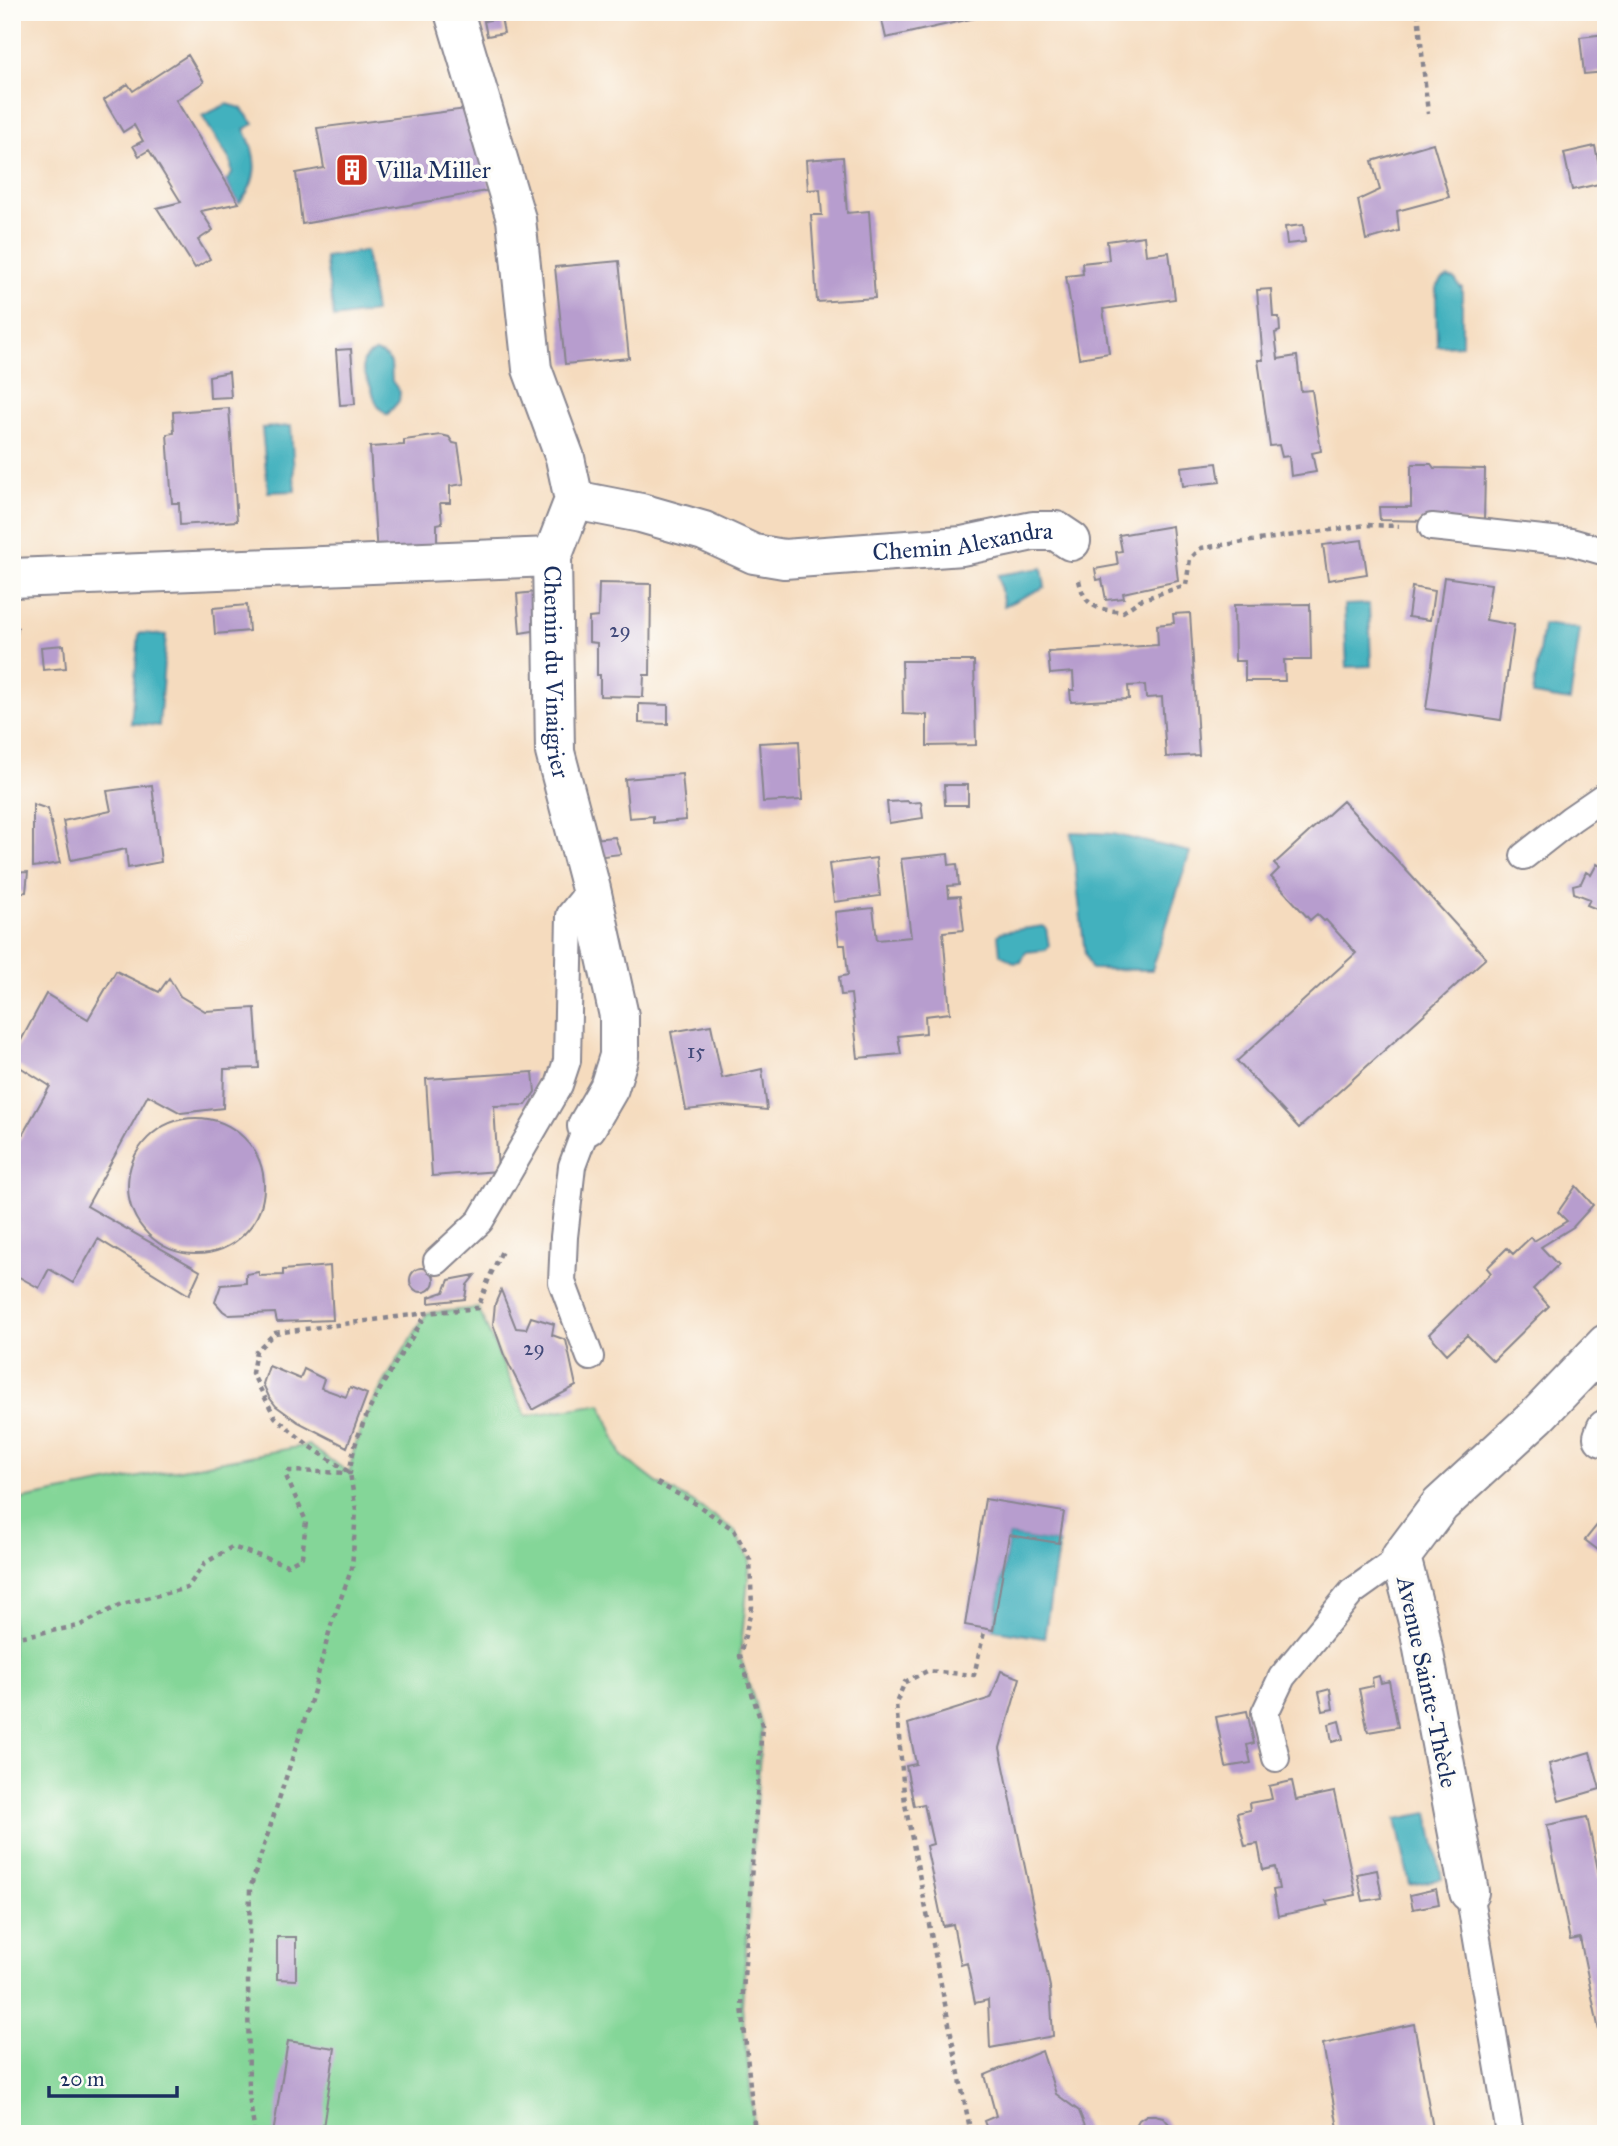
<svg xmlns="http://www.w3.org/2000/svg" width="1618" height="2146" viewBox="0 0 1618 2146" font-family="'IM FELL Great Primer',serif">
<rect width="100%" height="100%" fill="#fdfcf7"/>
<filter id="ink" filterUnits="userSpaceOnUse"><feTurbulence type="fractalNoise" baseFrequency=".0143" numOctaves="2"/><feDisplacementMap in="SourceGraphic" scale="14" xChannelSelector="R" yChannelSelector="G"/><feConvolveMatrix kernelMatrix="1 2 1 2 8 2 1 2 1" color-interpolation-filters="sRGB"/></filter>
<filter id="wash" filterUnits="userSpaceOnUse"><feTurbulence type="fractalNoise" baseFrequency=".00686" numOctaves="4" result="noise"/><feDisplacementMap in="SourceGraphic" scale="28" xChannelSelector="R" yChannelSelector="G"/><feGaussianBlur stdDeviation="1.57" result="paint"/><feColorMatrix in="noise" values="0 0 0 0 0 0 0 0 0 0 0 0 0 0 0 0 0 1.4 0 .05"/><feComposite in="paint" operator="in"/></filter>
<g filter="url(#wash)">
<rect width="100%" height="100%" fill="#f5dbbe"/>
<path fill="#84d698" stroke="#50827b" stroke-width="2" d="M478,1308l48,108 75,-12 21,52 35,27 36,19 41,28 16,30 -10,96 22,69 -20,281 13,128h-743v-633l296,-56 42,28c4,-53 50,-115 77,-160z"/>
<path fill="#42b1be" stroke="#2e708e" stroke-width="2" d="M227,104l14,4 13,16 -10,5c14,27 16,51 -5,74l-13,-22 6,-7 -1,-12 -29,-46z
M366,251l9,61 -41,6 -9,-61z
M1448,277l7,2 5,8h2v58l-25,1 -1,-58 7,-9z
M376,352l8,3 7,8 1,18 8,11 -1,9 -12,14c-15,-13 -10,-13 -17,-30 -7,-14 -14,-26 6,-33z
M291,426l4,65 -27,1 -6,-64z
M1042,568l3,19 -41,19 -6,-31z
M1369,604l2,62 -24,1 -3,-62z
M1543,624l37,5 -10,72 -37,-6z
M139,633l27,2 -7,91 -28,-3z
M1071,832l42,2 77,18 -38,118 -61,-1 -6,-15z
M1043,926l3,2 3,18 -3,4 -20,2 -5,10 -6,1 -15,-9 -2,-19 3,-3z
M1009,1535l50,8 -15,95 -50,-8z
M1428,1813l14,66 -32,6 -14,-66z"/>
<g id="blocks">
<path fill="#b79dce" d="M472,12h30v2l-28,5z
M880,12h103l1,4 -98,22z
M501,18l3,15 -17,3 -3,-15z
M1606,34v38l-22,2 -4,-37z
M188,55l16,27 -28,18 63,103 -38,8 12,19 -15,10 12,19 -15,9 -38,-60 24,-6 -32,-52 -10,6 -6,-10 10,-5 -9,-16 -11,7 -19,-32 24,-16 5,7z
M466,109l26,81 -190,34 -6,-51 28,-5 -7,-40z
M1433,143l16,54 -52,14 2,20 -33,9 -8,-40 22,-10 -8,-29z
M1595,146l8,37 -31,7 -8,-37z
M843,157l4,56 22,-2 6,87 -58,4 -6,-87h11l-2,-26 -12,1 -2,-30z
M1303,225l2,17 -18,2 -2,-17z
M1144,236l2,19 23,-3 6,47 -72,10 6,44 -30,5 -13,-82 17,-2 -1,-11 27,-3 -2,-19z
M619,261l10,97 -64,6 -10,-97z
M1271,289l2,28h6l1,14 -5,2 3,26 19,-3 4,35 11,-1 9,61 -9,2 4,19 -25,4 -2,-20 -7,1 -3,-12 -9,1 -12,-86h5l-6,-70z
M351,349l4,55 -15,1 -4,-55z
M229,372l2,25 -21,1 -1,-22z
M229,408l8,113 -57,4 -1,-22h-7l-5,-69 7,-1 -1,-21z
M441,435l8,2 4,6 5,1 6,40 -14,2v17h-10l2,20 -5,1v31h-60l-7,-108 34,-2v-5z
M1217,463l3,19 -37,4 -2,-19z
M1413,464h18l3,4 51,1 -1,53 -104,-2 -1,-13h32v-39z
M1172,526l6,55 -55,12 1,5 -18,2 -4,-21 -5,1 -2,-11 23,-4 -2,-13 6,-1 -3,-16z
M1362,540l5,34 -39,6 -5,-35z
M1444,577l47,7 -5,36 28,5 -13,95 -75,-11z
M599,583l52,1 -1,91h-6l-1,22 -43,-1v-21h-3v-32l-8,-1v-24l9,-1z
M1412,587l22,4 -4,29 -22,-3z
M536,592l3,38 -19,3 -3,-39z
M12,601h5l-2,26h3l-4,35h-2z
M1310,604l1,56h-27l1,21h-40v-20h-10l-1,-56z
M247,605l2,26 -34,3 -2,-26z
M1190,613l9,142 -33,2 -4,-60 -16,1 -1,-13 -17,1 1,13 -58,3 -1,-12h4l-1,-18 -23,2 -2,-22 110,-7 -1,-20 17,-2 -1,-9z
M64,645l2,23 -23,2 -2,-23z
M902,661h72l2,84 -49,1v-31l-24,-1z
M639,704l29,1v19l-29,-1z
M799,741l3,59 -39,2 -4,-59z
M682,774l4,46 -33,3v-7l-24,2 -4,-39z
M152,785l9,77 -33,6 -2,-19 -55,11 -8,-39 48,-10 -4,-20z
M944,785h24v20h-23z
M908,801l1,2 12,-1 2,16 -34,5 -2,-21z
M1343,801l143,157 -187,170 -62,-67 119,-108 -30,-33 -2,1 -7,-7 -7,6 -39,-43 8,-8 -5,-5z
M33,804l15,5 12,54 -27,4z
M615,837l6,17 -26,3 -3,-18z
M948,854l1,11 8,-1 2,21 -11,1 1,11 11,-1 4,34 -21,2 7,81 -25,3 1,17 -28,3 3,18 -43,4 -7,-64 -10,1 -2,-18 9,-2 -3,-30h-6l-4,-33 38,-4 4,32 34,-3 -10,-78z
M876,858l4,38 -46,6 -5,-38z
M1606,860v53l-19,-8 3,-6 -16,-6 -1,-8 8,-2 5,-11 5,3 6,-11 5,3z
M28,872l-2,20 -14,1v-20z
M116,971l43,21 10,-14 11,18 25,15 50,-3 4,60 -35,1 -1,39 -42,5 -33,-18 -61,111 113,65 -11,24 -91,-56 -25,44 -24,-14 -10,19 -27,-15v-120l38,-67 -38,-24v-5l34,-63 42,25z
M711,1025l11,53 40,-9 5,41 -43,-4 -38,4 -15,-78z
M533,1072l2,20 -9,13 -32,1 4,65 -66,5 -6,-97z
M128 1186a68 68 0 1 1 136 0a68 68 0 1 1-136 0Z
M1576,1186l17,19 -20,22 -32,20 17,18 -25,24 16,17 -56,55 -26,-26 -20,19 -18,-20 62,-61 -4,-5 20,-20 6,6 18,-17 3,4 33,-20 -9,-9z
M330,1266l3,54 -56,2 -2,-9 -46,2 -6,-4 -8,-9 6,-17 25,-2v-9l13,-2v4l24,-1v-5z
M410 1280a12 12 0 1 1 24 0a12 12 0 1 1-24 0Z
M475,1275l-8,10 -2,14 -36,4v-6l15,-5 5,-12z
M501,1290l15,38 10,1 5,-12 23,7 -2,11 14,5 10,46 -44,24 -28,-55 -11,-31 2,-20z
M269,1366l31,13 4,-10 20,10 -3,9 25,9 4,-10 17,7 -20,53 -49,-25 -22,-16 -7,-9 -6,-13z
M985,1499l79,13 -5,31 -50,-8 -16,95 -28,-5z
M1606,1514v42l-21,-16z
M1001,1671l19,7 -20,70 50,239 3,49 -63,12 -2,-48 -13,3 -8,-40 -6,2 -8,-41 -10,2 -17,-80 7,-2 -9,-40 -10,2 -8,-40 10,-2 -8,-40 83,-26z
M1379,1676l2,7 8,-2 9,46 -30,5 -9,-43 14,-3 -1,-8z
M1330,1689l3,20 -10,2 -4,-19z
M1247,1711l7,32 -7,2 4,18 -25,4 -10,-50z
M1339,1721l4,18 -11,3 -3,-18z
M1590,1752l10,37 -41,12 -10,-37z
M1292,1781l4,19 38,-8 22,103 -30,6 2,4 -50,11 -5,-26 6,-1 -4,-22 -12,3 -5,-26 -13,2 -8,-33 13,-3 -1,-7 23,-4 -3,-13z
M1587,1817l13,62 6,-1 -1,182 -25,-122 -10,2 -23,-115z
M1377,1870l5,28 -19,3 -6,-27z
M1436,1889l3,15 -26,5 -3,-14z
M277,1937h19v43l-19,-1z
M1414,2024l20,110h-95l-16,-90z
M288,2041l47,7 -13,86h-49z
M1042,2051l14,43 23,17 9,23h-99l-5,-13 12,-5 -11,-41z
M1147,2115h8l8,2 6,7 2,10h-36v-7l4,-7z"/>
</g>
</g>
<g filter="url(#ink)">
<use href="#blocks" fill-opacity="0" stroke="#88858e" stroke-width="2"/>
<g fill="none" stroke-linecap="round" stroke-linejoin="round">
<defs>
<path id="lane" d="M1432,527l139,15 35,10
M1524,856l47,-37 35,-24
M587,1126l-15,40 -8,71 -2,45 28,75
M437,1261l43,-40 79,-136 8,-24 3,-146 21,-26
M1276,1758l-11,-45 17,-36 70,-85 49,-35
M1469,1892l41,242"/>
<g id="street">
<path id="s1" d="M454,12l62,207 16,150 33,89 9,42 -22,57 3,195 36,137 28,127v40l-10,32 -22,38"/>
<path id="s2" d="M574,500l67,13 63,18 50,23 30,5 178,-13 71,-15h23l15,10"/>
<path d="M12,578l540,-21"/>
<path d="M1603,1437l3,-8"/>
<path d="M1469,1892l-51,-270 -17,-65 39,-52 97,-89 69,-72"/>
</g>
</defs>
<use href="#lane" stroke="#88858e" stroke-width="30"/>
<use href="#street" stroke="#88858e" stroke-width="42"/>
<path stroke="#88858e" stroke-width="4.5" stroke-dasharray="5 5" stroke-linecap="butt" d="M1418,12l10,102
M1079,580c6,29 19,29 44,32l17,-12 46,-15 4,-26 11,-11 166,-23 32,1
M657,1483l36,19 41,28 16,30 2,47 -12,49 22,69 -20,281 13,128
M12,1638l67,-12 43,-22 65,-16 18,-25 27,-16 55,18 15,-8 4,-36 -20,-45 3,-5 61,2c3,-52 50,-115 77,-160
M255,2134l-6,-38 -1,-117 2,-90 63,-195 18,-69 21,-57 4,-57 -6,-38 -42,-28 -33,-28 -23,-44 4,-22 19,-18 152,-20 51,-5 11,-30 13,-27
M971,2134l-66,-330 -9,-101 9,-21 22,-11 47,4 11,-47"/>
<use href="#lane" stroke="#fff" stroke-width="26"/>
<use href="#street" stroke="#fff" stroke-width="38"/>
</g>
</g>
<defs>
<symbol id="building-square" viewBox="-11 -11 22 22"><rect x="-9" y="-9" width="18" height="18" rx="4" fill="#c8321e" stroke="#fdfcf7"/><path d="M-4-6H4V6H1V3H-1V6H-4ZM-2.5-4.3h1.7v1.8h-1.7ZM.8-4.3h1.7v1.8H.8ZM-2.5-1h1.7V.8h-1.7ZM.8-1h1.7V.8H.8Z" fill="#fff"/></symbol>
</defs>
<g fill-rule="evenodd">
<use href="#building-square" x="333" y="151" width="38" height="38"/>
</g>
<g text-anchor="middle" stroke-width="7" stroke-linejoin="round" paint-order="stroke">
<g font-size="21" fill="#424a7a">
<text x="620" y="637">29</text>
<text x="696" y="1058">15</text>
<text x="534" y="1355">29</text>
</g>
<g font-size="24" fill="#1b2f5e" stroke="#fdfcf7" text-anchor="start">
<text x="376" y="178">Villa Miller</text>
</g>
<g font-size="24" fill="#1b2f5e" stroke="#fdfcf7">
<text dy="8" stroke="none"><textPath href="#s2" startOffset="399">Chemin Alexandra</textPath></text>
<text dy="8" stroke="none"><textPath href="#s1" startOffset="681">Chemin du Vinaigrier</textPath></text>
<text transform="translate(1427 1682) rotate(78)" y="8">Avenue Sainte-Thècle</text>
</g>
</g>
<rect width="1618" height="2146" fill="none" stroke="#fdfcf7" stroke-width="42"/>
<path d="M49 2086v10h128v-10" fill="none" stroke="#1b2f5e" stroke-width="3.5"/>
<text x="60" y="2086" font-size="21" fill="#1b2f5e" stroke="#fdfcf7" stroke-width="5" paint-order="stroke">20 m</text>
</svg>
